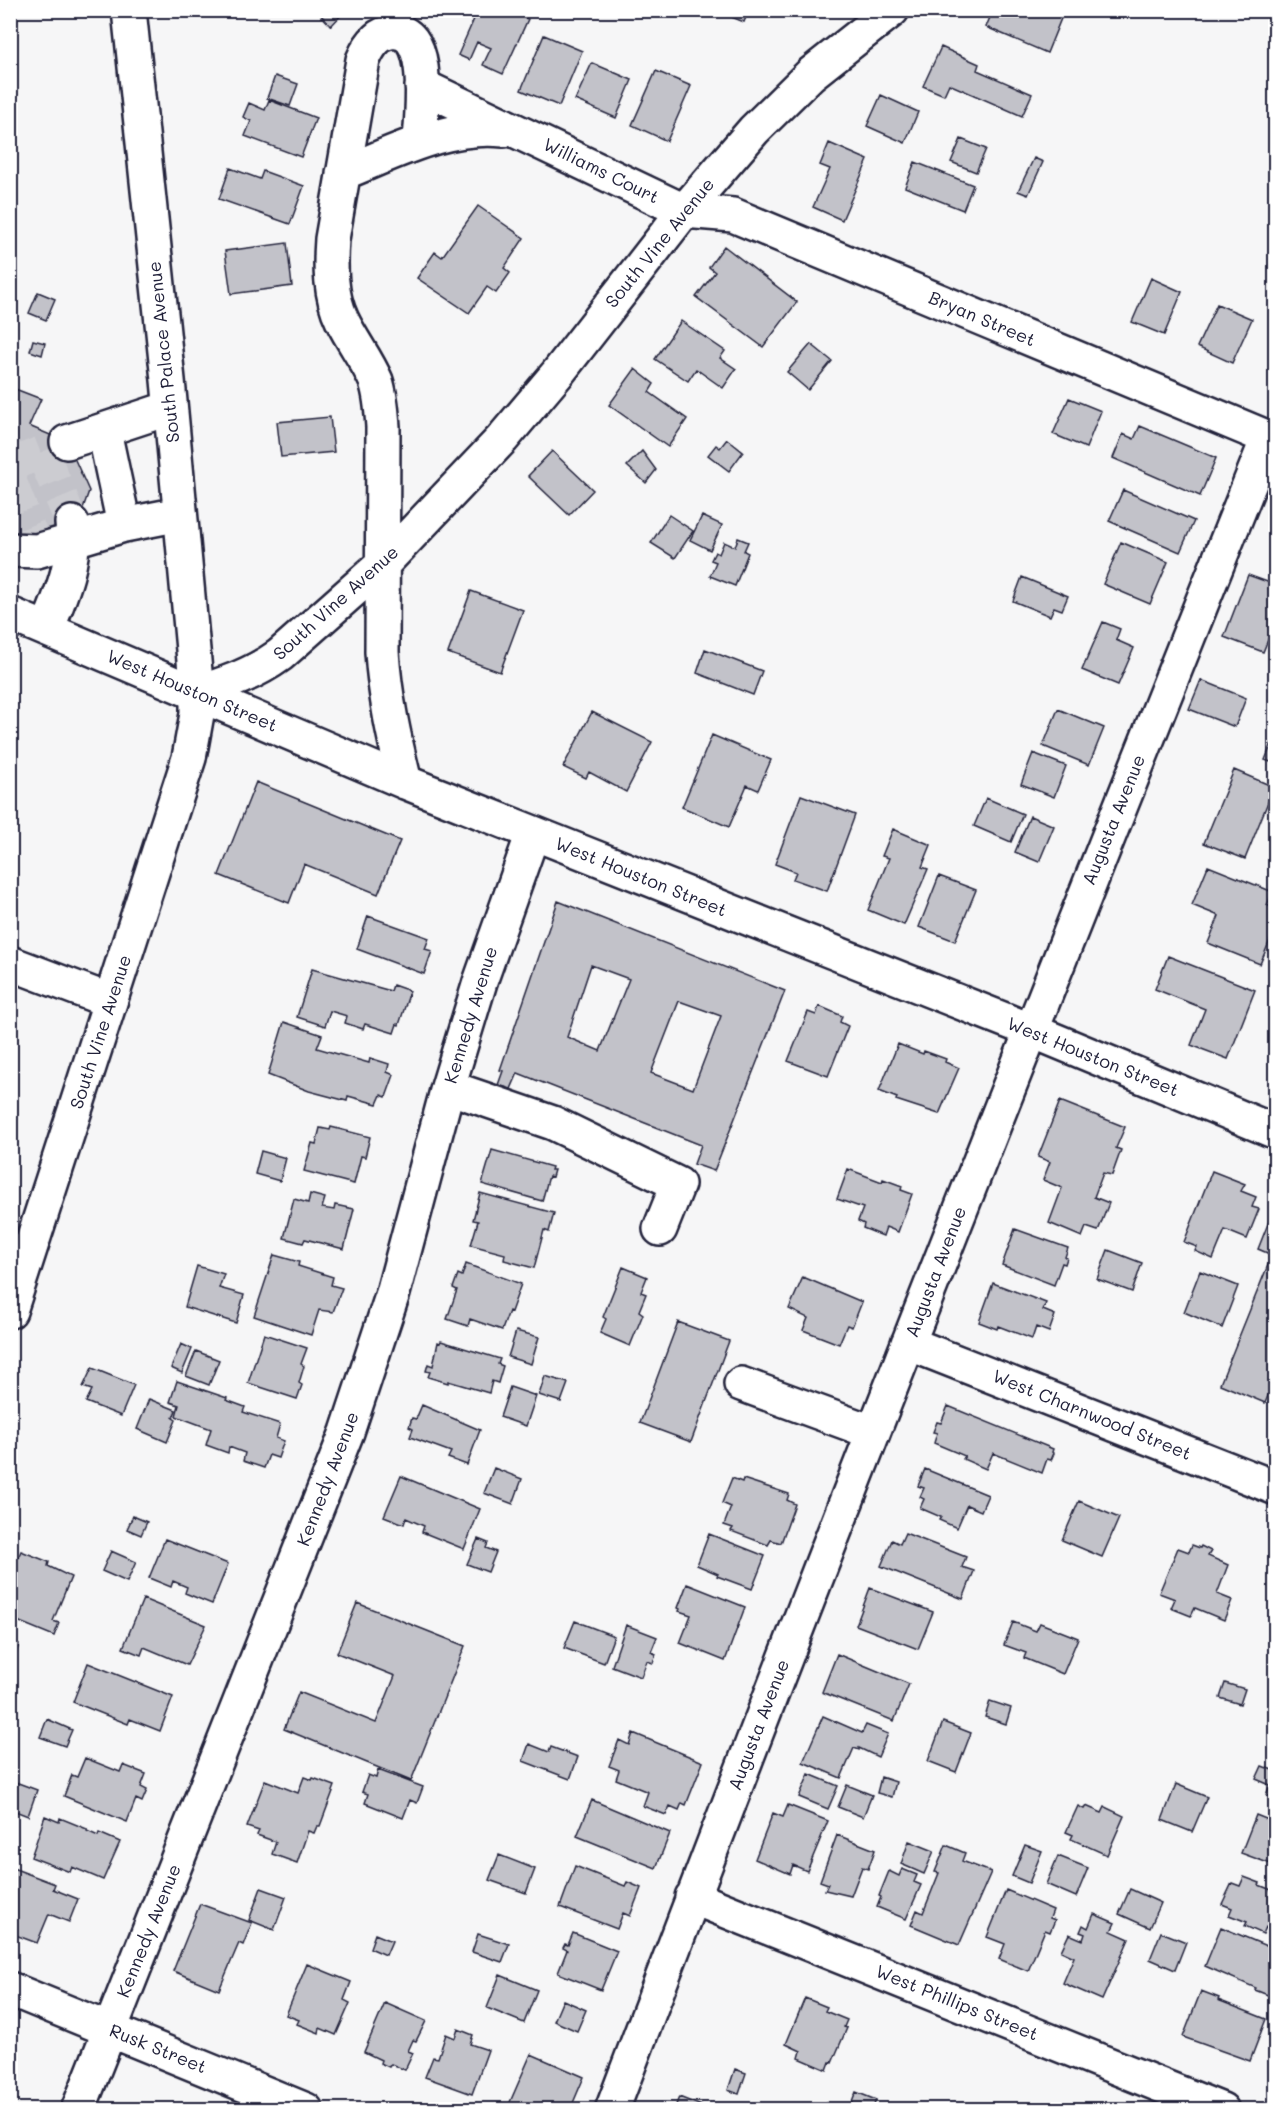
<svg xmlns="http://www.w3.org/2000/svg" width="1286" height="2120" viewBox="0 0 1286 2120" font-family="Mali,sans-serif">
<rect width="100%" height="100%" fill="#f6f6f7"/>
<filter id="ink" filterUnits="userSpaceOnUse"><feTurbulence type="fractalNoise" baseFrequency=".0167" numOctaves="2"/><feDisplacementMap in="SourceGraphic" scale="12" xChannelSelector="R" yChannelSelector="G"/><feConvolveMatrix kernelMatrix="1 2 1 2 8 2 1 2 1" color-interpolation-filters="sRGB"/></filter>
<g filter="url(#ink)">
<path fill="#c2c2c9" stroke="#22223b" stroke-width="1.5" fill-rule="evenodd" d="M316,10h30l-15,16z
M423,10h29l-3,10z
M478,10h31l19,9 -25,55 -20,-9 8,-17 -14,-6 -8,18 -11,-5z
M714,10h35l-5,12z
M993,10h57l12,6 -15,37 -61,-26z
M544,35l38,16 -23,55 -38,-16z
M941,47l38,17 -2,6 55,24 -10,22 -73,-32 -5,11 -21,-9z
M592,63l40,17 -16,38 -41,-18z
M656,71l35,15 -24,55 -35,-16z
M275,76l23,8 -8,22 -23,-8z
M881,95l37,17 -13,31 -38,-17z
M269,100l47,18 -15,39 -56,-21 6,-15 -8,-4 6,-14 16,7z
M961,139l25,10 -10,23 -25,-10z
M829,143l39,17 -26,60 -29,-13 17,-38 -10,-4z
M1034,158l9,4 -15,33 -10,-4z
M915,162l58,23 -10,25 -58,-23z
M230,168l30,11 3,-8 41,15 -14,38 -71,-25z
M478,206l46,32 -20,30 6,5 -14,20 -9,-6 -18,26 -52,-35 18,-26 7,5z
M287,243l5,43 -61,8 -6,-43z
M724,246l73,56 -34,45 -67,-50 19,-25 -6,-5z
M1151,278l31,14 -18,43 -32,-13z
M38,292l17,7 -9,21 -17,-7z
M1217,304l35,15 -20,44 -35,-16z
M681,321l44,30 -5,7 16,11 -13,19 -27,-19 -8,12 -33,-22z
M33,340l12,3 -3,12 -12,-4z
M811,344l21,17 -24,29 -21,-18z
M635,369l19,15 -5,8 38,27 -19,28 -59,-42z
M10,387l31,12 -12,27 38,16 22,49 -9,26 -8,6 -49,17 -13,-6z
M1069,398l32,13 -15,37 -33,-14z
M330,417l4,35 -53,5 -4,-35z
M1140,426l76,32 -16,38 -87,-38 10,-24 11,5z
M727,439l16,13 -14,19 -21,-16 8,-10 4,3z
M552,451l41,39 -24,25 -41,-39z
M642,451l14,19 -10,13 -19,-17z
M1123,490l71,31 -14,31 -71,-31z
M669,515l24,16 -18,27 -24,-15z
M702,516l20,9 -12,25 -20,-10z
M738,538l10,4 -4,9 4,2 -13,33 -25,-10 6,-14 -5,-2 4,-8 4,2 5,-12 11,5z
M1121,542l47,20 -18,42 -47,-20z
M1248,575l28,10v47l-4,-2 -9,22 -39,-15z
M1022,577l46,19 -6,14 -8,-3 -4,9 -37,-15z
M471,591l52,19 -23,62 -52,-19z
M1103,622l17,7 -4,11 18,8 -16,37 -36,-15z
M705,649l57,22 -9,24 -56,-22z
M1201,680l45,18 -11,29 -46,-18z
M1058,709l46,19 -15,37 -46,-19z
M592,712l60,30 -26,50 -37,-20 -3,6 -23,-11z
M1276,733v31l-11,-4z
M712,735l59,25 -13,30 -11,-5 -18,42 -47,-20z
M1033,753l33,13 -12,31 -33,-13z
M1234,770l40,17 -29,72 -41,-16z
M256,782l144,59 -22,53 -74,-30 -15,39 -70,-28z
M801,795l54,20 -28,76 -34,-12 3,-7 -21,-8z
M986,798l37,16 -12,28 -37,-16z
M1030,816l24,10 -15,36 -24,-10z
M893,829l38,16 -9,22 6,2 -24,56 -36,-15 21,-52 -7,-2z
M1208,866l65,26 -6,13 9,4v17l-16,38 -52,-21 11,-27 -27,-11z
M939,876l37,14 -21,51 -36,-14z
M558,901l227,90 -71,180 -20,-7 7,-19 -183,-72 -7,16 -13,-4 5,-14 -3,-1zM591,965l38,14 -29,72 -33,-14zM679,1001l42,15 -28,73 -42,-16z
M368,916l61,22 -4,11 7,2 -8,23 -67,-25z
M1168,956l87,34 -27,69 -37,-14 14,-36 -50,-20z
M312,969l79,22 2,-6 17,6 -11,34 -2,-1 -3,9 -29,-9 -2,5 -18,-6 2,-7 -17,-5 -5,15 -28,-9z
M819,1006l23,10 -2,6 8,4 -20,50 -40,-15 20,-49 8,3z
M284,1022l38,13 -5,13 52,15 1,-5 19,6 -2,8 7,3 -8,22 -5,-2 -4,9 -29,-8 -1,5 -38,-10 -41,-16z
M898,1044l25,10 1,-3 22,8 -1,3 14,6 -20,46 -43,-14 1,-2 -18,-7z
M1060,1101l65,26 -9,21 5,2 -9,25 -9,-2 -9,24 15,6 -11,28 -12,-4 -4,10 -33,-14 13,-35 -19,-8 7,-18 -12,-5z
M331,1127l39,10 -5,20 -4,-1 -7,28 -50,-13 8,-28 4,1 4,-16 10,2z
M492,1150l60,17 -1,3h3l-2,7 -3,-1 -7,25 -60,-17z
M261,1151l25,7 -6,23 -25,-7z
M848,1169l34,13 1,-3 19,7 -1,4 11,4 -14,38 -12,-5 -3,9 -20,-8 1,-4 -6,-3 5,-13 -26,-9z
M1212,1171l33,13 -4,7 15,6 -4,10 7,2 -12,30 -22,-9 -12,29 -18,-8 2,-4 -13,-5z
M480,1193l74,20 -5,19 -5,-2 -10,38 -30,-8 1,-6 -34,-9 7,-24 -5,-1z
M310,1194l15,4 -3,10 12,2 1,-5 19,4 -10,40 -39,-10 -2,4 -19,-5 10,-39 14,4z
M1275,1206l1,171 -11,26 -45,-19 52,-129 -14,-6z
M1015,1229l53,19 -3,9 2,1 -2,6 -3,-1 -8,22 -52,-20z
M1108,1250l34,13 -10,29 -35,-13z
M274,1255l25,7 -1,4 35,11 -2,8 11,3 -9,24 -14,-2 -8,25 -57,-19z
M466,1264l55,20 -10,28 -2,-1 -7,19 -32,-11 -2,7 -21,-7 10,-29 -4,-2 5,-14 4,2z
M197,1266l27,8 -5,14 25,7 -8,28 -51,-16z
M623,1267l24,10 -6,15 5,2 -7,17 4,3 -13,32 -30,-13 6,-14 -3,-2z
M1200,1271l38,15 -16,42 -38,-16z
M803,1277l59,25 -10,25 -5,-2 -8,19 -36,-14 5,-12 -19,-9z
M993,1283l53,20 -3,7 12,5 -6,17 -13,-5 -4,12 -34,-13 -1,3 -18,-7z
M678,1322l51,19 -38,101 -51,-19z
M516,1331l23,6 -8,27 -23,-7z
M264,1334l43,14 -6,16 3,2 -5,17 3,2 -5,14 -49,-16z
M441,1341l59,18 -2,5 5,2 -5,17 -6,-2 -3,12 -41,-12v2l-20,-6 2,-5 -4,-1 2,-7 5,2 5,-24 2,1z
M181,1344l11,5 -10,24 -11,-5z
M196,1351l23,9 -10,25 -23,-9z
M92,1368l42,17 -13,31 -35,-14 6,-12 -9,-3z
M545,1376l23,7 -7,19 -22,-7z
M177,1381l50,17 -1,2 19,7 -2,5 37,12 -4,14 8,3 -6,17 -9,-3 -5,13 -21,-7 2,-8 -16,-6 -1,6 -22,-8 5,-16 -35,-13 3,-11 -9,-3z
M510,1387l26,9 -10,30 -26,-9z
M149,1399l27,11 -3,8 3,2 -9,22 -30,-13z
M422,1405l58,25 -13,35 -19,-7 3,-6 -41,-15 3,-8 -4,-2 3,-9 4,1z
M948,1406l105,43 -1,3 2,1 -3,7 -4,-1 -5,14 -49,-20 -7,16 -23,-10 2,-3 -31,-13 3,-10 -4,-1 4,-10 4,1z
M494,1468l28,11 -9,25 -29,-11z
M925,1469l63,26 -7,16 -14,-6 -10,23 -18,-8 2,-3 -21,-9 4,-9 -4,-2 4,-9 -6,-2z
M401,1476l79,33 -16,40 -42,-17 2,-6 -18,-8 -2,6 -20,-8z
M732,1478l10,4 1,-3 46,15 -2,6 8,4 -14,39 -10,-3 -3,5 -37,-14 2,-3 -9,-3 7,-18 -9,-4z
M1079,1501l40,17 -17,39 -40,-17z
M133,1516l14,6 -6,13 -14,-6z
M905,1533l61,24 -4,10 12,4 -11,28 -82,-33 11,-26 8,4z
M709,1534l56,22 -13,33 -35,-13 1,-2 -21,-9z
M165,1539l63,25 -16,40 -27,-11 2,-6 -14,-6 -2,6 -22,-9z
M478,1539l10,4 -2,5 10,4 -8,20 -21,-8z
M1192,1545l8,3 1,-2 10,5 -3,5 20,9 -11,29 15,6 -8,20 -29,-12 -4,8 -20,-8 4,-9 -16,-6 19,-45 11,4z
M21,1551l28,11 -1,4 23,11 -18,44 6,2 -5,13 -44,-18v-43z
M111,1551l25,11 -9,20 -25,-11z
M687,1584l58,23 -20,54 -45,-18 11,-28 -12,-4 1,-2 -2,-1z
M870,1588l63,24 -15,37 -62,-24z
M143,1599l63,26 -19,40 -43,-18 -3,8 -18,-7z
M357,1603l108,43 -54,135 -127,-52 15,-37 77,31 19,-47 -58,-23z
M575,1621l39,15 -10,27 -40,-15z
M1013,1622l23,9 4,-8 38,15 -15,36 -39,-16 2,-5 -22,-8z
M626,1625l31,12 -6,15 5,2 -3,9 -6,-2 -6,16 -29,-11z
M10,1641l9,3 -9,30z
M837,1654l72,30 -15,37 -72,-29z
M88,1663l85,34 -13,34 -30,-12 -2,5 -55,-22z
M1225,1683l20,6 -5,15 -20,-6z
M990,1701l21,7 -5,16 -21,-7z
M823,1716l39,17 4,-8 22,9 -10,23 -19,-9v2l-5,-2 -13,30 -38,-16z
M47,1719l25,11 -7,16 -25,-9z
M943,1722l28,11 -15,39 -28,-11z
M633,1733l70,29 -17,43 -4,-2 -3,7 -9,-4 -4,9 -23,-9 5,-14 -32,-13 3,-9 -10,-4 10,-26 10,5z
M529,1744l20,8 2,-5 27,10 -8,22 -47,-18z
M85,1758l35,14 3,-7 23,9 -5,13 6,3 -5,12 -6,-3 -9,23 -63,-26 8,-21 5,2z
M1262,1766l13,5 1,-2v30l-10,-4 4,-10 -14,-6z
M378,1770l45,17 -6,16 -7,-3 -7,18 -38,-15 3,-9 -6,-2 6,-17 8,3z
M809,1774l29,12 -10,23 -29,-12z
M304,1777l8,3 1,-2 22,8 -15,40h-3l-3,7 -6,-2 -11,32 -25,-9 4,-12 -19,-7 2,-4 -12,-4 18,-47 33,13z
M881,1777l15,5 -4,15 -15,-4z
M10,1780l27,10 -9,26 -18,-7z
M1176,1784l31,13 -15,35 -30,-12z
M847,1785l25,10 -9,22 -25,-10z
M592,1800l78,33 -14,35 -79,-32z
M788,1805l40,16 -21,50 -14,-6 -3,9 -35,-15 18,-46 10,4z
M1078,1806l6,3 2,-3 16,7 3,-6 19,9 -17,39 -36,-16 2,-4 -7,-3z
M1256,1815l20,8v43l-35,-13z
M45,1816l14,6 1,-4 27,11v2l11,5 1,-3 21,9 -17,38 -31,-13 -2,5 -39,-15z
M837,1835l38,15 -7,19 -6,-2 -11,29 -26,-6 3,-6 -8,-3z
M909,1841l25,10 -10,23 -23,-10z
M946,1845l19,8 -3,8 29,11 -32,73 -48,-20 6,-15 6,3 16,-40 -4,-1z
M1025,1845l17,6 -13,32 -17,-7z
M499,1855l36,14 -9,24 -37,-13z
M1058,1856l30,12 -12,29 -30,-13z
M575,1866l50,20 2,-4 14,6 -11,28 -7,-3 -6,16 -57,-22z
M10,1867l45,17 -2,5 25,10 -9,23 -20,-8 -12,29 -27,-10z
M902,1869l15,6 -3,7 7,3 -15,34 -29,-12 4,-10 -2,-1 10,-25 10,5z
M1244,1877l16,6 -1,2 15,6 2,-2v45l-3,-2v-2l-7,-3 -3,7 -18,-8 2,-4 -18,-7 3,-7 -10,-4 10,-21 8,3z
M261,1888l25,9 -12,33 -25,-10z
M1130,1889l31,14 -11,25 -31,-14z
M1006,1890l47,20 -3,8 5,2 -5,12 -5,-2 -17,41 -29,-12 6,-15 -18,-7z
M200,1904l52,19 -9,22 -4,-2 -20,47 -46,-19z
M1094,1914l21,9 -4,8 18,8 -27,61 -39,-17 11,-26 -13,-6 8,-17 14,6 2,-6 -5,-2 3,-7 5,3z
M1221,1927l55,23v41l-3,6 -18,-7 1,-2 -51,-22z
M1161,1932l25,10 -11,28 -25,-11z
M573,1933l44,18 -16,39 -43,-17 9,-23 -4,-2 2,-4 3,1z
M375,1934l17,7 -6,14 -16,-7z
M478,1934l31,10 -7,18 -30,-10z
M307,1964l44,18 -7,18 6,3 -14,32 -16,-7 -1,5 -22,-9 2,-4 -13,-5z
M500,1975l37,15 -13,33 -37,-15z
M1201,1991l18,7 -1,2 48,19 -16,42 -67,-24z
M805,1998l22,9 -2,4 22,9 -3,7 3,1 -15,35 -2,-1 -3,8 -28,-12 2,-7 -15,-7z
M563,2000l23,10 -9,21 -23,-10z
M385,2003l41,18 -10,20 -3,-1 -5,11 5,2 -8,17 -14,-6 -2,3 -9,-4 1,-3 -17,-8z
M458,2029l15,6 -3,9 18,6 -16,44 -47,-17 8,-20 5,1 8,-24 9,4z
M531,2054l53,23 -14,33 -63,-1z
M735,2069l11,4 -7,21 -11,-4z
M856,2092l20,8 -4,10h-23z
M679,2097l28,11v2h-33z
M826,2103l16,7h-19z"/>
<g fill="none" stroke-linecap="round" stroke-linejoin="round">
<path stroke="#ccccd1" stroke-width="33" stroke-dasharray="33 16" stroke-linecap="butt" d="M42,452l30,71
M10,465l53,-21
M10,481l22,56"/>
<defs>
<path id="minor" d="M422,86l262,125 49,4 543,226
M343,173c53,-21 103,-49 161,-43
M67,442l103,-34
M124,525l56,-11
M10,550l27,1 87,-26 -20,-94
M10,614l395,168 625,248 246,102
M47,629c14,-34 29,-68 25,-106
M197,693c30,-10 57,-19 83,-38l104,-92 118,-124 55,-65 127,-163 70,-81 57,-56 81,-64
M405,782c-11,-44 -20,-85 -23,-130l1,-225c-1,-15 -2,-31 -7,-46 -9,-21 -24,-40 -34,-61 -12,-25 -12,-54 -10,-81l31,-179c5,-12 13,-26 28,-28 43,-6 30,86 29,110
M10,963l100,38
M448,1087l105,36 125,61 -18,45
M908,1343l368,145
M741,1384l131,48
M692,1897l530,213
M10,1989l296,121
M78,2110l269,-678 46,-139 55,-206 32,-105 53,-149
M612,2110c212,-560 433,-1117 656,-1672"/>
<path id="major" d="M10,1311l179,-553 8,-44v-21l-29,-313 -39,-370"/>
</defs>
<use href="#minor" stroke="#22223b" stroke-width="38"/>
<use href="#major" stroke="#22223b" stroke-width="38"/>
<use href="#minor" stroke="#fff" stroke-width="33"/>
<use href="#major" stroke="#fff" stroke-width="33"/>
</g>
</g>
<g text-anchor="middle" stroke-width="5" stroke-linejoin="round" paint-order="stroke">
<g font-size="18" fill="#22223b" stroke="#fff">
<text transform="translate(601 171) rotate(26)" y="6">Williams Court</text>
<text transform="translate(660 243) rotate(-51)" y="6">South Vine Avenue</text>
<text transform="translate(982 319) rotate(23)" y="6">Bryan Street</text>
<text transform="translate(164 352) rotate(-96)" y="6">South Palace Avenue</text>
<text transform="translate(336 603) rotate(-42)" y="6">South Vine Avenue</text>
<text transform="translate(192 691) rotate(23)" y="6">West Houston Street</text>
<text transform="translate(1114 820) rotate(-68)" y="6">Augusta Avenue</text>
<text transform="translate(641 877) rotate(22)" y="6">West Houston Street</text>
<text transform="translate(471 1015) rotate(-73)" y="6">Kennedy Avenue</text>
<text transform="translate(101 1032) rotate(-72)" y="6">South Vine Avenue</text>
<text transform="translate(1093 1057) rotate(22)" y="6">West Houston Street</text>
<text transform="translate(936 1272) rotate(-69)" y="6">Augusta Avenue</text>
<text transform="translate(1092 1415) rotate(22)" y="6">West Charnwood Street</text>
<text transform="translate(328 1479) rotate(-69)" y="6">Kennedy Avenue</text>
<text transform="translate(759 1725) rotate(-69)" y="6">Augusta Avenue</text>
<text transform="translate(149 1931) rotate(-68)" y="6">Kennedy Avenue</text>
<text transform="translate(957 2003) rotate(22)" y="6">West Phillips Street</text>
<text transform="translate(158 2049) rotate(22)" y="6">Rusk Street</text>
</g>
</g>
<rect width="1286" height="2120" fill="none" stroke="#fff" stroke-width="36"/>
<rect x="18" y="18" width="1250" height="2084" fill="none" stroke="#22223b" stroke-width="2" filter="url(#ink)"/>
</svg>
